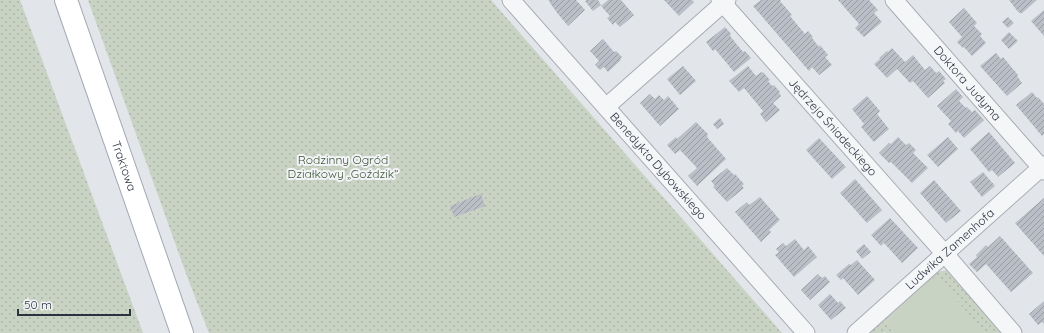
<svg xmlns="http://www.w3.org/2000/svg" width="1044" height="333" viewBox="0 0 1044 333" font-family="Quicksand,sans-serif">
<defs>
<pattern id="grass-dots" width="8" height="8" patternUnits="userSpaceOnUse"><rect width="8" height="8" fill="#c8d3c4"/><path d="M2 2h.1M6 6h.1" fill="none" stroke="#acb6a9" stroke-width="1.8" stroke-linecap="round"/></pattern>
<pattern id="building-hatch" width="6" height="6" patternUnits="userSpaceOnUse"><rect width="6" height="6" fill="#babec6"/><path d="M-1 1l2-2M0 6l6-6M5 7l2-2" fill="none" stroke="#979ba2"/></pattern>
</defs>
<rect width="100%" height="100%" fill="#e2e5ea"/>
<path fill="url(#grass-dots)" d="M0,0h20l123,333h-143z
M88,0h403l291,333h-573l-21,-54z
M947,270l54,63h-16l-49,-56 -51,45 9,11h-8l-1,-1 -2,1h-15l69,-61z"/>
<path fill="#c8d3c4" d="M936,276l49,57h-91l-9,-11z"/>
<path fill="url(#building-hatch)" d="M548,0h28l9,10 -17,16 -10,-12 -8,-11v-1z
M587,0h11l3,5 -8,6 -8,-10z
M608,0h13l13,15 -14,12 -5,-5 -2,3 -6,-7 3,-2 -9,-10z
M664,0h28l2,2 -15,14z
M761,0h20l-1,1 12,14 -2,1 15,18 3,-3 5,6 -1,1 7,9 1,-2 8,10 -3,2 7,8 -13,10 -7,-8 -3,4 -56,-65z
M838,0h31l9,10 -4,3 8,9 -18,15 -9,-9 4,-4z
M1009,0h28l-16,14 -1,-2 -1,1z
M964,8l13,15 -3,3 8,8 -2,2 6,7 -14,13 -8,-9 -1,1 -6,-6 5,-5 -13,-15z
M1044,10v26l-13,-15z
M1008,17l6,6 -6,5 -6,-6z
M725,27l6,7 -1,2 13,16 2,-1 6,7 -17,14 -19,-23 -2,2 -7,-9z
M1009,32l9,9 -9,8 -8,-9z
M603,39l11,13 2,-1 6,6 -2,2 1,1 -13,12 -4,-5 -4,3 -5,-5 4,-4 -9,-10z
M892,48l13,14 8,-7 12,15 5,-4 6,7 3,-2 7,8 -3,2 2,2 -17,15 -15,-17 -3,2 -13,-14 -10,9 -13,-14 6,-5 -1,-1 8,-7 1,1z
M996,53l5,6 2,-2 15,18 -1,1 5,7 -15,13 -27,-30z
M683,66l13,15 -16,14 -13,-16z
M748,66l8,10 5,-4 1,1 1,-1 7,8 -2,1 4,5 2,-1 6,7 -1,1 2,3 -8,7 7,7 -14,12 -6,-8 3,-3 -19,-23 -5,4 -10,-11z
M956,89l7,8 -4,4 7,7 1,-1 5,5 3,-2 9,10 -20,18 -6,-7 -2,2 -8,-9 3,-3 -14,-15z
M1032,92l5,6 1,-1 6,7v30l-2,2 -26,-31z
M650,94l5,5 4,-4 5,5 4,-4 11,13 -19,17 -20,-23z
M867,96l13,15 -3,3 12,15 -15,13 -13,-15 3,-3 -12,-15z
M720,118l4,6 -7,5 -4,-5z
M696,122l12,12 -1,1 1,1 -1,1 19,22 -29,27 -9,-10 9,-8 -17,-18 -5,4 -8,-9 9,-8 1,2z
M989,132l26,31 -17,14 -6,-7 -3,2 -19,-23z
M898,137l8,8 3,-2 7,7 -3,3 15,15 -16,15 -21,-21 -2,1 -10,-10 10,-10 2,1z
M948,137l10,12 -20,18 -11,-12z
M819,138l27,29 -14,12 -26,-29z
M727,168l7,7 1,-1 9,10 -2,2 2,2 -17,14 -14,-15 2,-1 -4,-5z
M983,172l12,14 -13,11 -12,-15z
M855,179l27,31 -15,13 -27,-30z
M934,180l27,31 -15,12 -26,-30z
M481,194l4,12 -31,11 -4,-11z
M760,197l20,23 -11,10 2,2 -10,10 -26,-30 12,-10 2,3z
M1044,198v58l-29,-33z
M890,218l28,30 -16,15 -18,-20 -3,3 -10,-11z
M1000,236l33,37 -22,19 -25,-28 -9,8 -8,-8 8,-7 -1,-2 10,-10 2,2z
M795,239l9,11 4,-4 9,11 -23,20 -19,-22 4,-3 -3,-3 7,-6 3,3z
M864,244l7,8 -9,7 -6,-8z
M857,260l18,20 -17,15 -15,-17 -2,2 -5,-5 13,-11 2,1z
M818,274l4,4 3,-2 5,6 -20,18 -9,-10z
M830,294l8,9 2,-2 6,7 -15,12 -13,-15z
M1044,301v23l-2,-2 -4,3 -9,-11z"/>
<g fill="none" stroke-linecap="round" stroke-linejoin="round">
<defs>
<g id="minor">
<path id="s1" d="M511,0l295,333"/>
<path id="s2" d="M720,0l225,254 68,79"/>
<path id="s3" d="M894,0l150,171"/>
<path d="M606,107l121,-107"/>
<path id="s4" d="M856,333l188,-168"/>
</g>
<g id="major">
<path id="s5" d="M66,0l116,333"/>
</g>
</defs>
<use href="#minor" stroke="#a7acb4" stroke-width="19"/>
<use href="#major" stroke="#a2aab4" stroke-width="24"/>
<use href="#minor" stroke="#f5f6f8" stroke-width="17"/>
<use href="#major" stroke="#fff" stroke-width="22"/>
</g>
<g text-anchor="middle" stroke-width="4" stroke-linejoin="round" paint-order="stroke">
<g font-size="12" fill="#2b3340" stroke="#f2f4f7">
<text dy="4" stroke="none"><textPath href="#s3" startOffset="111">Doktora Judyma</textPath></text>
<text dy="4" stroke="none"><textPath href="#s2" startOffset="170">Jędrzeja Śniadeckiego</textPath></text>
<text dy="4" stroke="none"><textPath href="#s5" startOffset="176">Traktowa</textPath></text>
<text dy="4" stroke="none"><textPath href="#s1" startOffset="222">Benedykta Dybowskiego</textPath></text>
<text dy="4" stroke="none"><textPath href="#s4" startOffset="126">Ludwika Zamenhofa</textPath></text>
</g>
<g font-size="12" fill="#405b39" stroke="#f2f4f7">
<text x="343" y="164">Rodzinny Ogród<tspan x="343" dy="14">Działkowy „Goździk”</tspan></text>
</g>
</g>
<path d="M18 309v6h112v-6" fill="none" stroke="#2b3340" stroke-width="2"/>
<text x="24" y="309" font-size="12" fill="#2b3340" stroke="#f2f4f7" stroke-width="3" paint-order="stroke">50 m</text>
</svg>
